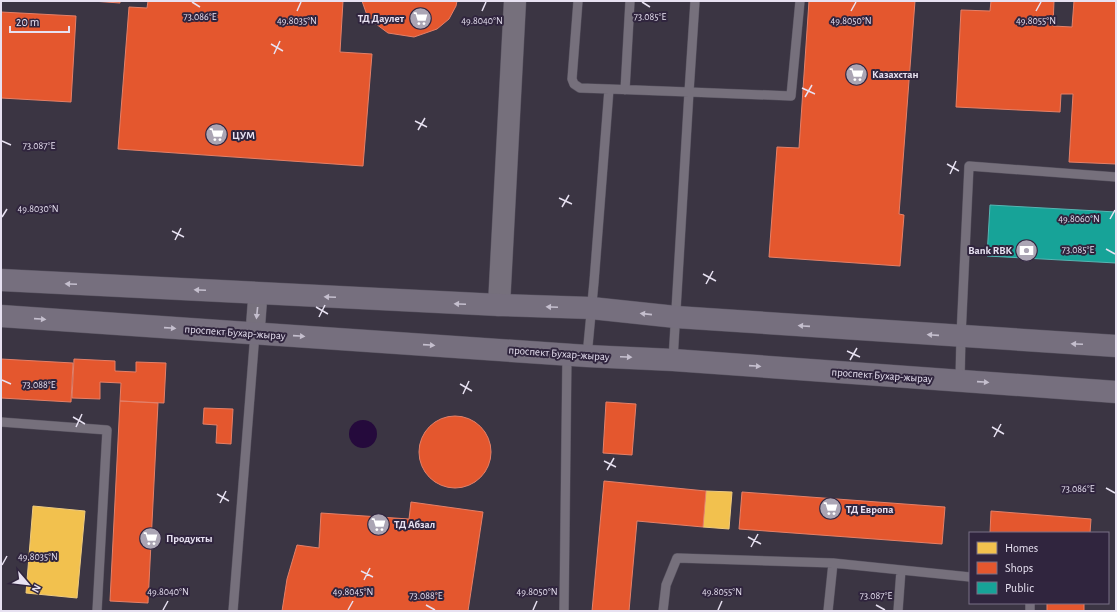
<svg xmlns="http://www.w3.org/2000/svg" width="1117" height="612" viewBox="0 0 1117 612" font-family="'Alegreya Sans',sans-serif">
<rect width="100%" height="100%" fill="#3b3543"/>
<path fill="#250a3c" d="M349 434a14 14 0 1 1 28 0a14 14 0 1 1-28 0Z"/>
<path fill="#f2c14e" stroke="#efcb7f" d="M706,491l26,1 -3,37 -26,-2z
M33,506l52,5 -8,87 -51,-5z"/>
<path fill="#e4572e" stroke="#e58068" d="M92,1h28v2z
M148,1h195l-3,51 32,2 -9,112 -245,-17 11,-142 18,1z
M362,1h95l-1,5 -7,13 -12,10 -23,8 -26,-4 -20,-15z
M809,1h106l-16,213 5,1 -4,51 -131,-9 8,-110 22,1z
M991,1h63l-1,25 19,1 2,-26h42v163l-47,-2 4,-68h-12l-1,18 -104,-5 5,-97 29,1z
M1,12l75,4 -5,86 -70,-4z
M1,359l72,4 -2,39 -70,-4z
M74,359l41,2v10l21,1v-10l30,1 -2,40 -44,-2 1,-18 -21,-1v17l-28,-1z
M120,401l38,2 -10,200 -38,-2z
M606,402l30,2 -4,51 -29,-2z
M204,408l29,1 -2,35 -15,-1 1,-18 -14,-1z
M419 452a36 36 0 1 1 72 0a36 36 0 1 1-72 0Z
M604,481l102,10 -3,36 -66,-6 -8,90h-37z
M742,492l203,15 -3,37 -203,-15z
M411,502l72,10 -15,99h-186l5,-32 10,-34 22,3 2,-35 88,6z
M991,511l100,8 -1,14h-100z
M1047,603h37v8h-37z"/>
<path fill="#17a398" stroke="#55b6b3" d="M990,205l126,7v51l-129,-7z"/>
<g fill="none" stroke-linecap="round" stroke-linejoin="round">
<defs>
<path id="service" d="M578,1l-6,78 2,5 6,4 29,1
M625,90l5,-89
M587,356l7,-74 15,-193 80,3 6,-91
M673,360l16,-268 102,4 9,-95
M960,380l1,-44 8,-170 147,11
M1,422l106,8 -10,181
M833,563l137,14
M233,611l22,-278
M564,611l3,-257
M663,611l3,-26 11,-27 156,5 -5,48
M898,611l3,-41
M1030,611v-8"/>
<path id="minor" d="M255,333l3,-40"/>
<path id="tertiary" d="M499,305l16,-304"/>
<path id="primary" d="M1,280l498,25 92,3 85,9 440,29
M1,316l586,40 86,4 443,32"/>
</defs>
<use href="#service" stroke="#56515e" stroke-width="10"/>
<use href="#minor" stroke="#56515e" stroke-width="20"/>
<use href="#tertiary" stroke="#56515e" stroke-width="23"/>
<use href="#primary" stroke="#56515e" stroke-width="23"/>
<use href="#service" stroke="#76707c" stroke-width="9"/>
<use href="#minor" stroke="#76707c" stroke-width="19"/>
<use href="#tertiary" stroke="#76707c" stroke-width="22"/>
<use href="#primary" stroke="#766f7e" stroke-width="22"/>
</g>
<defs><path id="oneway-solid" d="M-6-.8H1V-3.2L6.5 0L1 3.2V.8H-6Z"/></defs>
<g fill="#c5bfce">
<use href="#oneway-solid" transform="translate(71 284) rotate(-177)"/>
<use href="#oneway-solid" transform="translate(200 290) rotate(-177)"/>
<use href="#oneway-solid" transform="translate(330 297) rotate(-177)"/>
<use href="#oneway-solid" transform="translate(460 304) rotate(-177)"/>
<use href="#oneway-solid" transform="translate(552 307) rotate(-178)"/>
<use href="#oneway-solid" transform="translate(257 313) rotate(96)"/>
<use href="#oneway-solid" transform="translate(646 314) rotate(-174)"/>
<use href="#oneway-solid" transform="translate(40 319) rotate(4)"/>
<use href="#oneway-solid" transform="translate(804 326) rotate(-176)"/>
<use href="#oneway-solid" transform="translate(170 328) rotate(4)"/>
<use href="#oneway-solid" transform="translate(933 335) rotate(-176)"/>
<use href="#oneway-solid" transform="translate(299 336) rotate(4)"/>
<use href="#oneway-solid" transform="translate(1077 344) rotate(-177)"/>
<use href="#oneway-solid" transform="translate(429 345) rotate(4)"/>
<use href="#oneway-solid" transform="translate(626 357) rotate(3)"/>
<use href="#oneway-solid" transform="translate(755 366) rotate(4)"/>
<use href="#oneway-solid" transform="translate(983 382) rotate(4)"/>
</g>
<path fill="none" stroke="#e7e1f1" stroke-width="1.5" d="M192,2l8,5M642,2l8,5M297,11l4,-9M482,11l4,-9M851,11l5,-9M1036,11l5,-9M271,44l12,7M274,54l6,-13M802,88l13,6M805,97l7,-12M415,121l12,6M418,130l7,-12M2,141l9,4M947,164l12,7M950,174l6,-13M559,198l13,6M562,207l7,-12M2,217l5,-8M1110,219l5,-9M172,231l12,6M175,240l6,-12M1106,249l9,5M703,274l13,7M706,284l7,-13M316,307l12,7M319,317l6,-12M847,351l13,6M850,360l7,-12M2,380l9,4M460,384l12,7M463,394l6,-13M73,417l12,7M76,427l6,-13M992,427l12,7M994,437l7,-13M604,461l12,6M607,470l7,-12M1106,488l9,5M217,494l12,7M220,503l6,-12M748,537l13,7M751,547l7,-13M2,565l5,-9M361,571l12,6M364,580l6,-12M426,605l9,5M876,605l9,5M163,610l5,-9M348,610l5,-9M533,610l4,-9M718,610l4,-9"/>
<defs>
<symbol id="supermarket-disc" viewBox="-11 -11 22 22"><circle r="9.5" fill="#aba5b4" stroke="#30253e"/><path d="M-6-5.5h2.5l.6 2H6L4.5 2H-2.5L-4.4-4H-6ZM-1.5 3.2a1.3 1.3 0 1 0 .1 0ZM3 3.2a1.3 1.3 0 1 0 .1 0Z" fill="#fff"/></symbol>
<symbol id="bank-disc" viewBox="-11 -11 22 22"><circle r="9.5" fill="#aba5b4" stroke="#30253e"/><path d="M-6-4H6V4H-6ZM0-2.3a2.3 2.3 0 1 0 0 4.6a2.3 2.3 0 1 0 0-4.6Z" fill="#fff"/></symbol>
</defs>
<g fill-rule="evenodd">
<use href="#supermarket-disc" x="408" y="6" width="25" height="25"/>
<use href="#supermarket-disc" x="844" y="62" width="25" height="25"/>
<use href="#supermarket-disc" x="204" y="122" width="25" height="25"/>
<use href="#bank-disc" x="1014" y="238" width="25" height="25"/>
<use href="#supermarket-disc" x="818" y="496" width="25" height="25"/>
<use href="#supermarket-disc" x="366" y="512" width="25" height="25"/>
<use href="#supermarket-disc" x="138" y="526" width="25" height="25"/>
</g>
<g text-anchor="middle" stroke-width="4" stroke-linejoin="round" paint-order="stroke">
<g font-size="11" font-weight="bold" fill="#e7e1f1" stroke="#30253e" text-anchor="start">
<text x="404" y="22" text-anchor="end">ТД Даулет</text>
<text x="872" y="78">Казахстан</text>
<text x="232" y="139">ЦУМ</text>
<text x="1012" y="254" text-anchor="end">Bank RBK</text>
<text x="846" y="513">ТД Европа</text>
<text x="394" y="528">ТД Абзал</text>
<text x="166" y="542">Продукты</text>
</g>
<g font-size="11" fill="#e7e1f1" stroke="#30253e">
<text transform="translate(235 332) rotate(4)" y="4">проспект Бухар-жырау</text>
<text transform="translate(559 353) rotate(4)" y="4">проспект Бухар-жырау</text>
<text transform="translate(882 375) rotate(4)" y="4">проспект Бухар-жырау</text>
</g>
</g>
<g font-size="10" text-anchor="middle" fill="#e7e1f1" stroke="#30253e" stroke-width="4" stroke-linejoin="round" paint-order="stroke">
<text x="200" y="20">73.086°E</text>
<text x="650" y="20">73.085°E</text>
<text x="297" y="24">49.8035°N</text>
<text x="482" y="24">49.8040°N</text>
<text x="851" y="24">49.8050°N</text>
<text x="1036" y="24">49.8055°N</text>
<text x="39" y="149">73.087°E</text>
<text x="38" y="212">49.8030°N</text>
<text x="1079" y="222">49.8060°N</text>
<text x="1078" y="253">73.085°E</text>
<text x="39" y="388">73.088°E</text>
<text x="1078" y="492">73.086°E</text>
<text x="38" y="560">49.8035°N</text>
<text x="168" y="595">49.8040°N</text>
<text x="353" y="595">49.8045°N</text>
<text x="537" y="595">49.8050°N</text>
<text x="722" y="595">49.8055°N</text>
<text x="426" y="599">73.088°E</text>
<text x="876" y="599">73.087°E</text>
</g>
<rect width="1117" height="612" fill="none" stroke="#e7e1f1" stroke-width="4"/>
<rect x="969" y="532" width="140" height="72" fill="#30253e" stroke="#797086"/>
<rect x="977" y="542" width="20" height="12" fill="#f2c14e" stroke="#797086"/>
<text x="1005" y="552" font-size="12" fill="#e7e1f1">Homes</text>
<rect x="977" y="562" width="20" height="12" fill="#e4572e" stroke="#797086"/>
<text x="1005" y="572" font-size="12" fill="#e7e1f1">Shops</text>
<rect x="977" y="582" width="20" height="12" fill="#17a398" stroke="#797086"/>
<text x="1005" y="592" font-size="12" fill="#e7e1f1">Public</text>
<g transform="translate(28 584) rotate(118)" stroke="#30253e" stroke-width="3" paint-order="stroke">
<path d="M0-3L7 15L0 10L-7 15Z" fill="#e7e1f1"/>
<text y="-6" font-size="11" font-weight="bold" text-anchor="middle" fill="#e7e1f1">N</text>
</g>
<path d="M10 26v6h59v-6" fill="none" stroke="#e7e1f1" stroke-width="2"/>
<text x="16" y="26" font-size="12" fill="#e7e1f1" stroke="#30253e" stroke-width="3" paint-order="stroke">20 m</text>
</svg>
